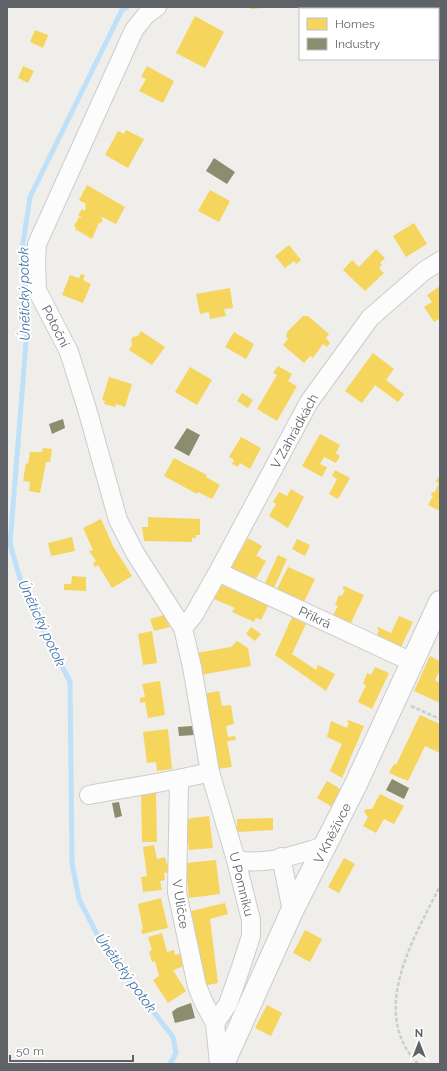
<svg xmlns="http://www.w3.org/2000/svg" width="447" height="1071" viewBox="0 0 447 1071" font-family="Raleway,sans-serif">
<rect width="100%" height="100%" fill="#efeeea"/>
<path fill="#f6d55c" d="M250,7h15v1l-14,1z
M314,7h41l3,2h-45z
M419,7h21v8l-2,1v-7h-18z
M195,16l29,16 -19,36 -29,-15z
M35,30l13,5 -5,13 -13,-6z
M23,66l11,5 -6,12 -10,-5z
M147,66l27,15 -11,22 -24,-12 7,-12 -5,-2z
M126,130l18,9 -16,29 -23,-13 13,-24 6,3z
M87,185l38,22 -9,17 -14,-7 -1,2 2,1 -2,3h-2l-7,16 -17,-10 1,-2 -2,-1 5,-9h3l-4,-2 4,-6 3,2 1,-3 -1,-1 1,-3 -7,-4z
M210,190l20,11 -11,21 -21,-11z
M414,223l13,21 -21,13 -13,-21z
M289,245l12,15 -5,4 -2,-3 -9,7 -10,-12z
M376,249l9,9 -5,5 2,2 -3,3 5,5 -19,18 -22,-21 9,-10 7,7z
M81,274l4,1 -2,5 8,4 -8,19 -21,-8 8,-20 9,3z
M440,286v32l-6,4 -10,-15 8,-5 -5,-7z
M230,288l3,20 -9,1 2,7 -16,3 -1,-7 -9,2 -4,-20z
M303,316h5l21,18 -3,4 4,5 -3,4 -4,-3 -10,14 -3,-2 -6,7 -21,-18 5,-6 -2,-2 1,-5z
M141,331l24,16 -13,18 -23,-15 3,-5 -1,-5 2,-3 5,-1z
M234,332l20,12 -8,15 -21,-12z
M373,353l21,16 -8,11 18,14 -6,8 -23,-17 -13,18 -17,-12z
M278,366l14,8 -4,7 9,5 -20,35 -20,-12 20,-34 -4,-2z
M190,367l22,13 -15,25 -22,-13z
M109,377l23,7 -7,23 -9,-3 -1,3 -11,-3 1,-3 -3,-1z
M242,393l11,7 -5,8 -11,-7z
M320,434l20,11 -4,8 4,3 -4,7 -12,-6 -4,7 7,3 -5,10 -20,-11z
M241,437l20,11 -11,21 -10,-6 -2,4 -6,-3 2,-4 -5,-3z
M43,448l9,1 -2,13h-4l-6,31 -11,-2 1,-9 -7,-1 3,-18 2,1 2,-12h12z
M174,458l33,17 -1,2 14,8 -8,14 -14,-7 -1,2 -33,-18z
M335,470l15,8 -12,21 -9,-5 8,-15 -5,-3z
M438,477l2,1v33l-12,-6 5,-9 -2,-1 1,-3 2,1 5,-10 -3,-1z
M291,489l13,8 -16,31 -19,-12 7,-12 -3,-2 6,-10 8,4z
M148,517l52,2v16h-4v3h-4v4l-48,-1 -2,-14h6z
M101,519l12,27 19,30 -20,12 -14,-23 -3,2 -2,-4 3,-2 -7,-10 4,-1 -10,-22z
M72,537l3,14 -24,5 -3,-13z
M248,538l14,8 -6,10 4,1v1l6,3 -10,18 -25,-11z
M297,539l13,6 -5,11 -13,-7z
M278,555l9,4 -13,29 -9,-5z
M288,567l27,12 -11,23 -27,-13z
M72,576l14,1v14l-22,-1v-6h7z
M222,585l46,21 -7,14 -5,-2 -2,4 -22,-10 3,-4 -21,-9z
M344,586l20,9 -13,28 -18,-8 5,-9 -3,-1 4,-10 3,1 3,-6 -3,-1z
M164,615l6,12 -16,4 -4,-12z
M399,616l14,6 -12,25 -24,-12 2,-5 -2,-1 1,-2 13,6z
M292,617l14,7 -14,30 24,16 2,-5 17,9 -9,17 -51,-36z
M251,627l10,7 -6,7 -9,-7z
M152,631l5,32 -14,2 -5,-31z
M237,641l11,7 3,18 -51,9 -4,-22 35,-6z
M430,656l10,5v9l-5,10 5,3v20l-26,-12z
M375,667l14,6 -17,36 -14,-7 8,-17 -3,-1 4,-11 4,2z
M160,681l5,34 -17,3 -3,-16 -5,1v-5l5,-1 -3,-13z
M219,691l3,15 9,-1 3,19 -8,2 2,11 7,-1 1,4 -9,1 5,26 -15,2 -14,-75z
M420,715l20,9v29l-15,-7 -17,35 -19,-8 5,-9 2,1z
M348,720l16,6 -22,52 -12,-7 12,-27 -15,-7 4,-16 16,7 2,-5 -2,-1z
M168,729l4,40 -15,2 -1,-9 -9,1 -4,-31z
M327,781l17,10 -10,17 -17,-10z
M141,793h15l1,49h-15z
M380,794l24,12 -10,18 -10,-5 -8,14 -13,-7 5,-9 -4,-5 2,-3h6z
M209,816l4,32 -24,2 -4,-31z
M273,818v12l-36,2v-13z
M154,845l3,14 8,-2 2,8 5,-1v8l-8,1 1,7 -5,1 2,9 -19,2 -2,-15 6,-1 -4,-29z
M344,858l11,6 -16,29 -11,-6z
M216,860l4,34 -31,4 -4,-35z
M161,898l7,30 -26,6 -1,-4 2,-1 -5,-25z
M225,903l3,11 -18,5 8,64 -15,3 -12,-75z
M305,930l17,9 -12,23 -17,-9z
M162,933l5,19 7,-2 1,5 9,-2 4,12 -15,5 13,21 -18,12 -15,-23 6,-4 -4,-15 -3,1 -3,-10 3,-2 -4,-13z
M267,1005l15,8 -11,23 -16,-8z"/>
<path fill="#8c8c6e" d="M214,158l21,14 -8,12 -21,-13z
M63,419l2,9 -13,6 -3,-10z
M187,428l13,7 -11,21 -15,-8z
M192,726l2,9 -15,1 -1,-9z
M392,779l17,9 -5,11 -18,-9z
M119,802l3,14 -7,2 -3,-15z
M191,1003l4,15 -20,5 -3,-11 5,-4z"/>
<g fill="none" stroke-linecap="round" stroke-linejoin="round">
<path stroke="#bfe0f9" stroke-width="5" d="M127,7l-5,3 -92,187 -8,53 5,80 -17,214 13,45 47,93 2,181 7,36 24,47 70,91 3,16 -6,11"/>
<defs>
<path id="street" d="M218,572l194,90
M183,628l10,-12 25,-44 91,-170 61,-84 54,-47 16,-10
M210,772l26,88 15,60v16l-10,31 -13,37 -13,19 4,41
M179,780l-2,112 20,94 7,17 11,20
M89,795c41,-8 81,-13 121,-23l-18,-105 -9,-39 -48,-75 -17,-33 -31,-111 -18,-57 -32,-62 -1,-27 1,-19 97,-214 12,-15 11,-8
M281,857l11,54
M236,860c30,6 61,-6 89,-14"/>
<path id="secondary" d="M223,1064l69,-153 64,-127 84,-182"/>
</defs>
<use href="#street" stroke="#cbcccc" stroke-width="20"/>
<use href="#secondary" stroke="#cacacb" stroke-width="24"/>
<path stroke="#cacfcc" stroke-width="2.5" stroke-dasharray="4 2" stroke-linecap="butt" d="M411,706l29,13
M418,1064c-50,-52 -4,-126 22,-178"/>
<use href="#street" stroke="#fdfcfc" stroke-width="18"/>
<use href="#secondary" stroke="#fdfcfc" stroke-width="22"/>
</g>
<g text-anchor="middle" stroke-width="4" stroke-linejoin="round" paint-order="stroke">
<g font-size="13" fill="#5f6368" stroke="#fff">
<text transform="translate(56 326) rotate(63)" y="5">Potoční</text>
<text transform="translate(294 431) rotate(-61)" y="5">V Zahrádkách</text>
<text transform="translate(315 617) rotate(25)" y="5">Příkrá</text>
<text transform="translate(332 833) rotate(-63)" y="5">V Kněžívce</text>
<text transform="translate(242 884) rotate(76)" y="5">U Pomníku</text>
<text transform="translate(181 904) rotate(81)" y="5">V Uličce</text>
</g>
<g font-size="14" font-style="italic" fill="#4174aa" stroke="#fff">
<text transform="translate(24 294) rotate(-91)" y="5">Únětický potok</text>
<text transform="translate(42 623) rotate(65)" y="5">Únětický potok</text>
<text transform="translate(126 973) rotate(54)" y="5">Únětický potok</text>
</g>
</g>
<rect width="447" height="1071" fill="none" stroke="#5f6368" stroke-width="16"/>
<rect x="299" y="8" width="140" height="52" fill="#ffffff" stroke="#bfc1c3"/>
<rect x="307" y="18" width="20" height="12" fill="#f6d55c" stroke="#bfc1c3"/>
<text x="335" y="28" font-size="12" fill="#5f6368">Homes</text>
<rect x="307" y="38" width="20" height="12" fill="#8c8c6e" stroke="#bfc1c3"/>
<text x="335" y="48" font-size="12" fill="#5f6368">Industry</text>
<g transform="translate(419 1043)" stroke="#ffffff" stroke-width="3" paint-order="stroke">
<path d="M0-3L7 15L0 10L-7 15Z" fill="#5f6368"/>
<text y="-6" font-size="11" font-weight="bold" text-anchor="middle" fill="#5f6368">N</text>
</g>
<path d="M10 1055v6h123v-6" fill="none" stroke="#5f6368" stroke-width="2"/>
<text x="16" y="1055" font-size="12" fill="#5f6368" stroke="#ffffff" stroke-width="3" paint-order="stroke">50 m</text>
</svg>
